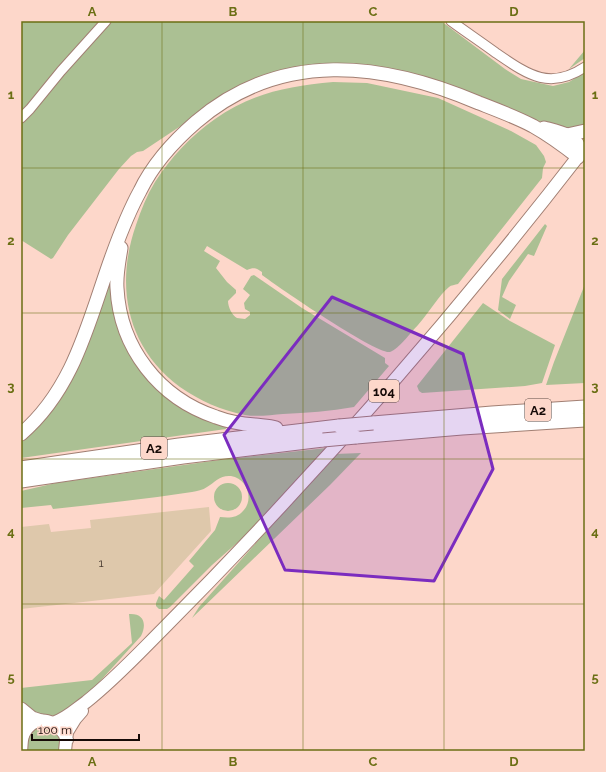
<svg xmlns="http://www.w3.org/2000/svg" width="606" height="772" viewBox="0 0 606 772" font-family="Raleway,sans-serif">
<rect width="100%" height="100%" fill="#fdd7ca"/>
<path fill="#abc093" d="M21,21h420l64,48 16,10 32,7 16,-4 16,-10v53l-15,4 -32,-8 -91,-37 -27,-8 -47,-10 -35,-2 -34,1 -41,10 -22,11 -98,65 -6,1 -6,4 -12,13 -51,66 -15,23 -2,1 -30,-19z
M585,50v8l-16,11z
M333,82l34,1 71,15 73,33 25,14 8,11 2,6 -3,6 -1,10 -84,106c-3,1 -7,1 -9,3 -10,8 -21,27 -31,38 -7,7 -19,24 -28,27 -13,3 -112,-65 -128,-77v-3c-6,-4 -8,-5 -15,-2l-40,-24 -3,5 16,10 -4,7 11,14 9,8v3l-8,8c0,6 4,14 9,17l8,1 5,-4v-3l-5,-3 -1,-6 6,-8 -7,-6 8,-13 3,-1 48,33 83,50v5l4,3 -35,41c-24,4 -47,6 -71,7 -12,1 -26,3 -38,1 -24,-5 -45,-14 -65,-28 -54,-40 -65,-102 -44,-162 5,-15 11,-30 19,-43 16,-25 36,-46 60,-63 37,-26 74,-33 118,-37z
M545,224l2,2 -13,30 -6,-2 -19,27 -7,16 14,8 -6,14 -12,-9 4,-31z
M110,274l23,84 92,65 1,6 -205,29v-20l24,-24z
M585,284v99l-39,2 8,-23z
M483,303l27,18 45,24 -13,38 -17,3 -103,7 -3,-2 -2,-5z
M326,448l-79,86 -35,31 -42,42 -3,2h-8l-3,-3v-3l3,-7 5,4 30,-34 -5,-5 26,-31 5,-13c9,1 17,1 23,-6 11,-11 5,-32 -12,-35 -11,-1 -16,6 -24,11 -4,3 -10,4 -15,5 -46,7 -93,12 -139,17l-2,-4 -30,3v-17l35,-8 163,-23z
M361,453l-31,32 -138,133 7,-11 136,-153z
M214 497a14 14 0 1 1 28 0a14 14 0 1 1-28 0Z
M129,614c15,-1 18,10 12,22l-57,63 -24,17 -24,-1 -6,-3 -9,-9v-15l71,-8 40,-37z
M45,724l15,9 2,18h-35l2,-19z"/>
<path fill="#dec8ab" d="M209,507l2,24 -57,63 -133,15v-82l28,-3 2,8 40,-4 -1,-8z"/>
<g fill="none" stroke-linecap="round" stroke-linejoin="round">
<defs>
<path id="minor" d="M451,21c15,11 30,21 45,32 31,21 53,38 89,14
M21,118l9,-9 31,-38 45,-50"/>
<path id="major" d="M53,723c13,-4 22,-13 33,-21 28,-22 52,-48 77,-73 150,-151 291,-312 421,-480
M21,751c1,-7 0,-12 3,-18 12,-21 36,-13 43,7
M65,751l2,-19 8,-13 7,-8"/>
<path id="highway" d="M544,128c15,4 34,7 37,25
M567,135l18,-4
M121,248c-2,13 -5,27 -4,40 3,60 42,110 99,129 13,5 26,7 39,8 7,1 14,1 21,3
M373,423l119,-10 93,-6
M21,434c54,-46 68,-115 91,-178 8,-22 17,-45 28,-65 13,-27 34,-50 56,-69 85,-73 187,-60 283,-19 18,7 37,14 54,23 16,9 31,20 45,31
M356,437l106,-9 123,-8
M21,468l158,-23 160,-19
M21,481l162,-24 140,-17
M21,709l11,9 9,3
M21,722l2,12"/>
</defs>
<use href="#minor" stroke="#a17f73" stroke-width="11"/>
<use href="#major" stroke="#a17f73" stroke-width="14"/>
<use href="#highway" stroke="#a17f73" stroke-width="15"/>
<use href="#minor" stroke="#fff" stroke-width="9"/>
<use href="#major" stroke="#fff" stroke-width="12"/>
<use href="#highway" stroke="#fff" stroke-width="13"/>
<defs>
<path id="highway-bridge" d="M339,426l34,-3
M323,440l33,-3"/>
</defs>
<use href="#highway-bridge" stroke="#a17f73" stroke-width="15" stroke-linecap="butt"/>
<use href="#highway-bridge" stroke="#fff" stroke-width="13"/>
</g>
<path fill="#7b2cbf" fill-opacity="0.2" stroke="#7b2cbf" stroke-width="3" stroke-linejoin="round" d="M332,297l131,57 30,115 -59,112 -149,-11 -61,-135z"/>
<path fill="none" stroke="#6b6f14" stroke-width="1" stroke-opacity="0.55" d="M162,21v730M303,21v730M444,21v730M21,168h564M21,313h564M21,459h564M21,604h564"/>
<g text-anchor="middle" stroke-width="3" stroke-linejoin="round" paint-order="stroke">
<g font-size="12" fill="#483a30">
<text x="101" y="567">1</text>
</g>
<g fill="#fdd7ca" stroke="#5b4842" stroke-width="1">
<rect x="369" y="380" width="30" height="22" rx="3"/>
<rect x="525" y="399" width="26" height="22" rx="3"/>
<rect x="141" y="437" width="26" height="22" rx="3"/>
</g>
<g font-size="13" font-weight="bold" fill="#160a07">
<text x="384" y="396">104</text>
<text x="538" y="415">A2</text>
<text x="154" y="453">A2</text>
</g>
</g>
<rect width="606" height="772" fill="none" stroke="#fdd7ca" stroke-width="44"/>
<path d="M32 734v6h107v-6" fill="none" stroke="#160a07" stroke-width="2"/>
<text x="38" y="734" font-size="12" fill="#160a07" stroke="#fdd7ca" stroke-width="3" paint-order="stroke">100 m</text>
<rect x="22" y="22" width="562" height="728" fill="none" stroke="#6b6f14" stroke-width="1.5"/>
<g font-size="13" text-anchor="middle" font-weight="bold" fill="#6b6f14">
<text x="92" y="16">A</text>
<text x="233" y="16">B</text>
<text x="373" y="16">C</text>
<text x="514" y="16">D</text>
<text x="11" y="99">1</text>
<text x="595" y="99">1</text>
<text x="11" y="245">2</text>
<text x="595" y="245">2</text>
<text x="11" y="391">3</text>
<text x="595" y="391">3</text>
<text x="11" y="536">4</text>
<text x="595" y="536">4</text>
<text x="11" y="682">5</text>
<text x="595" y="682">5</text>
<text x="92" y="766">A</text>
<text x="233" y="766">B</text>
<text x="373" y="766">C</text>
<text x="514" y="766">D</text>
</g>
</svg>
